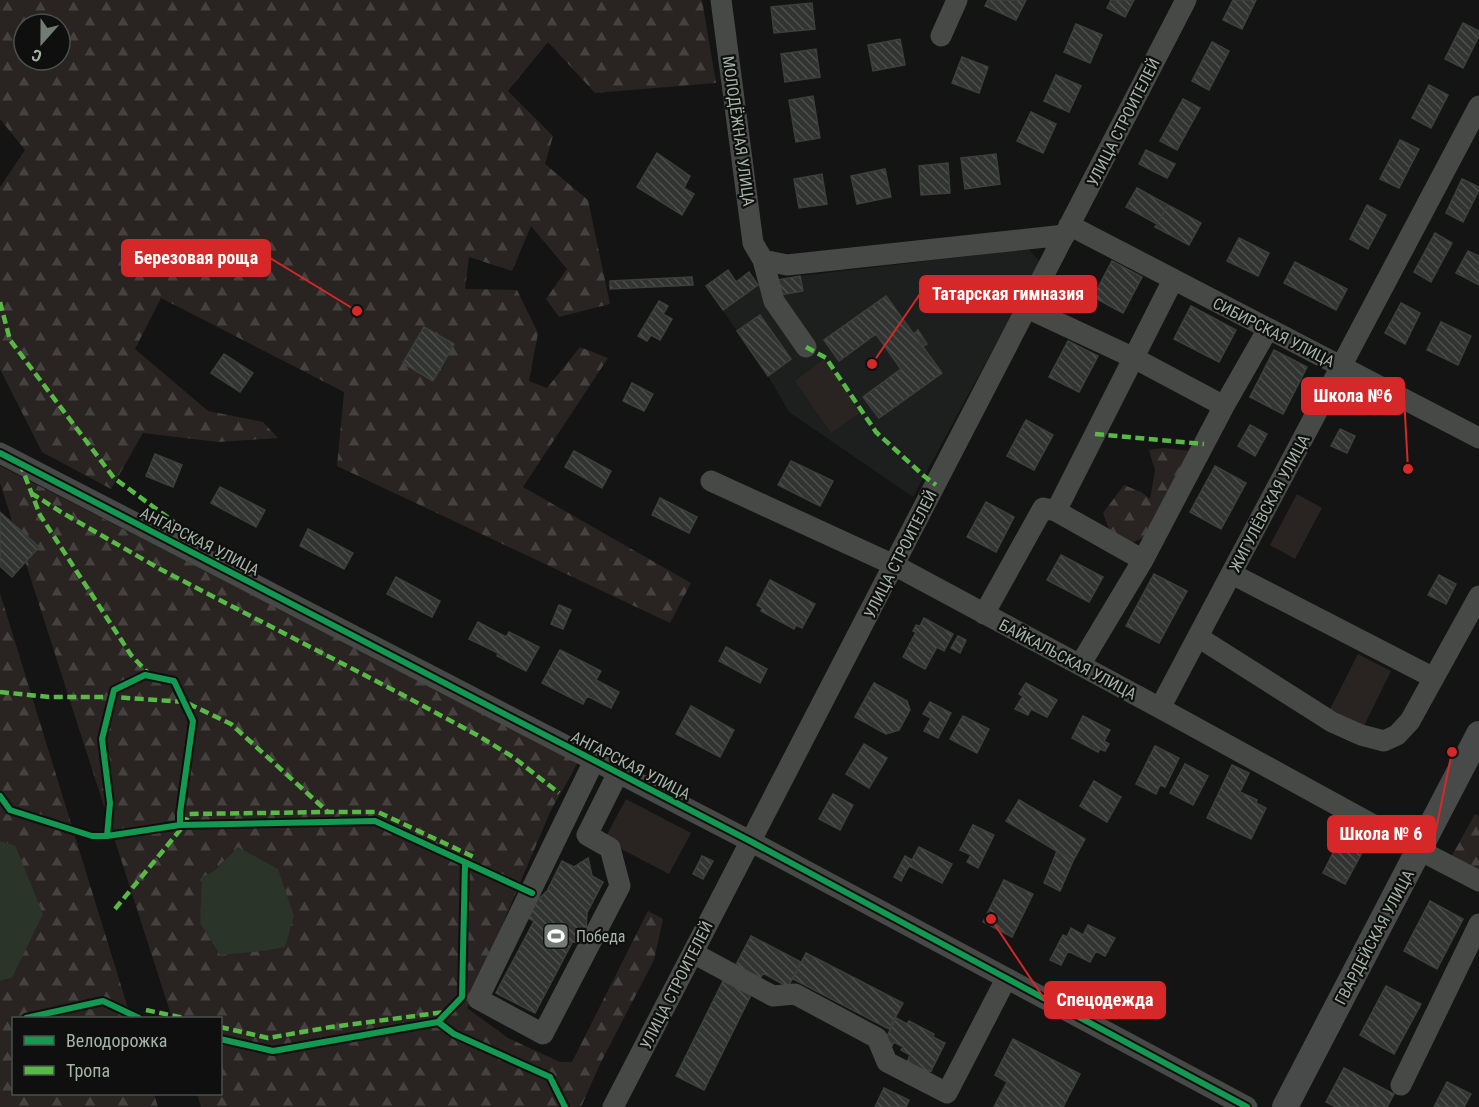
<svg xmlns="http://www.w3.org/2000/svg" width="1479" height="1107" viewBox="0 0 1479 1107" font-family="'Roboto Condensed',sans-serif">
<defs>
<pattern id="forest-firs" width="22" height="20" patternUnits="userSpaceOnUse" patternTransform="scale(1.5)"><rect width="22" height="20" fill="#292421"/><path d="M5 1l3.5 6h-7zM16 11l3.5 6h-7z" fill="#45413e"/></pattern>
<pattern id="building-back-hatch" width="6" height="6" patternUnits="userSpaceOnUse" patternTransform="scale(1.5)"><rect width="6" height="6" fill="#323432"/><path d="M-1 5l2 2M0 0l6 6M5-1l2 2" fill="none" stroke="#4d4f4d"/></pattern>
</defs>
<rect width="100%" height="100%" fill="#131413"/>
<path fill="#1d1f1e" d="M1029,249l11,13 -127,235 -124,-85 -21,-36 -62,-90 22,-16 8,11 13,-9 9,13 42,-9z"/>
<path fill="url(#forest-firs)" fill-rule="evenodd" d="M0,0h702l14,83 -121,10 -47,-51 -40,49 45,45 -8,28 43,36 22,104 -51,13 -13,-18 21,-30 -36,-43 -19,45 -43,-14 -4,32 52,1 21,43 -9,48 18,7 33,-41 28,11 -85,129 168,96 -21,40 -333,-157 7,-74 -183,-94 -26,51 73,62 55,11 15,16 -60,4 -75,-9 -32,56 -69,-37 -42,-83v-182l25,-37 -25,-31zM24,24h36v36h-36z
M1163,448l28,3 -48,87 -12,5 -22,-14 -6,-16 21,-28 17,7 9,7 5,-29 -6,-20z
M0,466l578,295 -9,18 -18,31 -84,198 41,30 52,24h12l76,-151 15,8 -9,41 -54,104 -19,43h-380l-4,-13h23v-76h-48l-172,-535zM238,847l-38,76 14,-52z
M0,593l131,425h-117v76h140l4,13h-158v-126l12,-3 3,-133 -15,-4z
M1475,814l4,2v59l-30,-14z"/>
<path fill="#292421" d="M824,359l37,53 -30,21 -36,-52z
M1297,494l25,14 -27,51 -25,-14z
M1358,654l33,17 -27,55 -34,-17z
M626,799l65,34 -22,41 -65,-34z"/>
<path fill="#2a3428" d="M0,841l15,4 28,69 -31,64 -12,3z
M238,847l40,22 16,47 -9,31 -22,4 -43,4 -20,-32 2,-46 12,-6z"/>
<path fill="url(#building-back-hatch)" stroke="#3c403c" stroke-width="1.5" d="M988,0h38l-10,20 -31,-14z
M1111,0h23l-9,17 -18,-9z
M1233,0h23l-14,29 -19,-9z
M812,3l3,26 -41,4 -3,-26z
M1463,23l16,8v5l-16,32 -18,-9z
M1076,24l26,11 -12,28 -26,-11z
M900,39l5,26 -32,6 -5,-26z
M1212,42l17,9 -20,39 -17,-9z
M816,49l4,28 -35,5 -4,-28z
M962,57l26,10 -9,26 -27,-10z
M1056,75l25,11 -12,26 -25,-11z
M1429,85l19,10 -17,33 -19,-10z
M813,96l7,42 -24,4 -7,-42z
M1183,99l17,9 -23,42 -17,-9z
M1031,112l25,12 -13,29 -26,-12z
M1400,140l19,9 -20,39 -19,-9z
M1146,150l29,14 -8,14 -28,-14z
M657,153l33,23 -6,12 10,6 -12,21 -45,-28z
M996,154l4,30 -35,5 -4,-31z
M948,163l2,30 -29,2 -2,-29z
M885,169l6,28 -34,7 -6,-28z
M822,174l5,30 -28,4 -5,-29z
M1462,179l17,8v3l-16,32 -17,-9z
M1137,188l31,17 -11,19 -31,-17z
M1168,205l33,18 -12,22 -34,-18z
M1367,205l19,10 -18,34 -18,-10z
M1435,233l17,10 -21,39 -17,-10z
M1239,238l30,15 -11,23 -31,-15z
M1468,251l11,5v29l-23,-12z
M1112,261l30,16 -19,36 -30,-16z
M1295,262l52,27 -11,21 -52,-27z
M728,270l8,12 13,-10 9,13 -35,25 -17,-24z
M800,276l3,15 -23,4 -3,-15z
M692,277l1,8 -83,4v-8z
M886,296l56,77 -63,45 -16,-21 38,-28 -25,-35 -37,27 -15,-21z
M659,301l9,5 -5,8 9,5 -12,21 -9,-5 -4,6 -9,-5z
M1401,303l19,10 -15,31 -20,-11z
M1191,306l45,24 -17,32 -45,-23z
M760,315l31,44 -23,17 -31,-45z
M1441,322l30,14 -13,29 -31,-15z
M424,327l30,17 -21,37 -30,-18z
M918,330l9,14 -5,3 -8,-13z
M1068,341l30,15 -19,36 -30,-15z
M1274,350l33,17 -24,47 -33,-17z
M224,354l29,19 -13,19 -29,-19z
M632,383l21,11 -9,17 -21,-10z
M1026,420l27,15 -19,35 -27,-14z
M1250,425l17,9 -12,22 -17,-10z
M1340,429l15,7 -8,17 -16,-7z
M574,451l37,20 -9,17 -37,-21z
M155,454l27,11 -9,22 -27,-11z
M791,461l42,20 -13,25 -42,-21z
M1215,466l31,17 -25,46 -31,-17z
M220,487l45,23 -9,17 -45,-24z
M660,498l37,19 -8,16 -37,-18z
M986,502l28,15 -18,35 -29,-15z
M0,512l39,35 -27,30 -12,-11z
M308,529l45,24 -9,16 -44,-23z
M1061,555l42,22 -14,25 -42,-22z
M1154,574l33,17 -28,52 -33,-17z
M1439,575l17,9 -10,20 -18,-9z
M396,577l44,24 -8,16 -45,-23z
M770,580l45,24 -13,24 -6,-3 -2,4 -33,-18 1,-3 -5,-3z
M559,605l12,5 -8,19 -12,-5z
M924,618l29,16 -9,17 -7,-4 -12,22 -22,-12 13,-25 -3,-1 3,-6 4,1z
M478,622l28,15 3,-5 30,15 -13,24 -29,-15 1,-3 -29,-14z
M958,636l8,4 -6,13 -9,-5z
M726,647l41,22 -7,14 -41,-22z
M560,650l41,21 -5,9 23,12 -8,16 -24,-12 -4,8 -41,-21z
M874,683l33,18 3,9 -11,20 -13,4 -31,-17z
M1026,683l31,17 -10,17 -16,-8 -3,6 -13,-6 8,-13 -4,-2z
M930,702l21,11 -13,25 -14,-7 7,-13 -8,-4z
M691,706l43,24 -14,27 -44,-23z
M963,716l26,13 -12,24 -27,-14z
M1083,716l27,14 -6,11 5,3 -4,7 -5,-2 -2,3 -26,-14z
M864,744l23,14 -18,30 -23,-14z
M1155,746l24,12 -14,29 -5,-2 -4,9 -20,-10z
M1185,764l23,12 -15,29 -23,-12z
M1232,765l17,8 -9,19 17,8 -1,3 10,5 -15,31 -44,-21z
M1094,781l27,16 -14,25 -27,-16z
M833,794l20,11 -13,25 -21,-11z
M1019,800l66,39 -12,22 -67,-40z
M973,825l21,10 -16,33 -11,-6 4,-7 -11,-5z
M1341,837l23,12 -19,35 -22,-11z
M919,847l33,17 -10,19 -33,-17 -8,15 -7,-4 11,-21 7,4z
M1057,851l16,10 -13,30 -16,-8z
M702,856l11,5 -10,18 -10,-5z
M588,858l4,18 11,6 -16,31 -2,34 -12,-6 -38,72 -39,-20 38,-72 -12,-6 25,-24 15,-30 12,6z
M1004,880l29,14 -21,43 -29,-15z
M1430,901l33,18 -26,50 -33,-18z
M1088,925l27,13 -10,18 -9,-5 -6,11 -22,-11 -7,14 -11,-5 13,-25 4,2 4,-9 12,7z
M751,936l50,26 -13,25 -25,-14 -7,14 -25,-13z
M806,953l97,50 -14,26 -96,-50z
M723,981l28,14 -47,95 -28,-14z
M1386,986l35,18 -27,50 -34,-19z
M896,1018l11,6 2,-3 25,13 -1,3 12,6 -14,28 -2,-1 -4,8 -18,-16 3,-7 -9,-5 2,-3 -9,-5 -2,4 -8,-4z
M1013,1039l67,35 -17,33h-69l13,-25 -12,-7z
M1344,1068l50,26 -7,13h-51l-10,-5z
M1447,1082l24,12 -7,13h-30z
M884,1088l25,12 -3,7h-31z"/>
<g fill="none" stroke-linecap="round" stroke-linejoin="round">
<path stroke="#464946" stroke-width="21" d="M721,0l32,243 10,17 11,41 32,46
M941,36l16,-36
M1069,225l410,213
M763,260l24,5 278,-30
M1027,308l107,50 90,48
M0,453l750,388 497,266
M711,481l183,84 266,143 259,142 60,31
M1143,560l-87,-49 117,-231
M1232,574l202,104
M984,614l59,-106 13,3
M1198,637l134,85 29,13 23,6 13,-6 13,-14 69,-125
M1080,665l63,-105 81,-154 44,-77
M1160,708l319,-602
M594,761l-116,238 65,35 77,-148 -10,-38 -23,-13 31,-62
M693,953l80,43 22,-2 82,44 10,24 60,31 59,-114
M1401,1085l78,-161
M613,1107l573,-1107"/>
<path stroke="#474a48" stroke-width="26" d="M1285,1107l194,-373"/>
<path stroke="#58b947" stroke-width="4.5" stroke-dasharray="9 4.5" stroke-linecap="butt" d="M0,302l10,38 104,138 102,75 6,14
M806,347l20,11 50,74 48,44 12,9
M1095,434l109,10
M20,463l20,52 91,140 20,21
M31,493l30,19 99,57 241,125 76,41 36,22 46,36
M0,692l49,5h64l72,5 46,22 97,88h50l98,46
M115,909l70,-85 4,-10 139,-2
M146,1010l38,8
M220,1027l48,11 63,-11 114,-15"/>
<defs>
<path id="cycleway" d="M0,453l750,388 497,266
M0,796l10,14 82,26h15l73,-11 195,-4 157,72
M107,836l3,-33 -8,-64 12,-49 31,-15 29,6 19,40 -13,92v12
M26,1018l77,-17 36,17
M438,1022l16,12 96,43 15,30
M220,1039l53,12 165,-29 24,-25 3,-134"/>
</defs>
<use href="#cycleway" stroke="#0e0f0e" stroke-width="10"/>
<use href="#cycleway" stroke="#139951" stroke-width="6"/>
</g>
<defs>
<symbol id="stadium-square" viewBox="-11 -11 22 22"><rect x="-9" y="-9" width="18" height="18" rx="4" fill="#727c73" stroke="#0e0f0e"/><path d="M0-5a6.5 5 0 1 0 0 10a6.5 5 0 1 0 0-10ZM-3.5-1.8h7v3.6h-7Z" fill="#fff"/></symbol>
</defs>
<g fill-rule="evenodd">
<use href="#stadium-square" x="541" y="921" width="30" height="30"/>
</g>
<g text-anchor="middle" stroke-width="4.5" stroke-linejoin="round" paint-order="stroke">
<g font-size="16" fill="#a5b4a6" stroke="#0e0f0e">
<text transform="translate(1123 122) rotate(-63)" y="6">УЛИЦА СТРОИТЕЛЕЙ</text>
<text transform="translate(739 131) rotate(82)" y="6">МОЛОДЁЖНАЯ УЛИЦА</text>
<text transform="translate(1274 332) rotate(27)" y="6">СИБИРСКАЯ УЛИЦА</text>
<text transform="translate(1269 503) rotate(-62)" y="6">ЖИГУЛЁВСКАЯ УЛИЦА</text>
<text transform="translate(200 541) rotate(27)" y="6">АНГАРСКАЯ УЛИЦА</text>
<text transform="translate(900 554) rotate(-63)" y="6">УЛИЦА СТРОИТЕЛЕЙ</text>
<text transform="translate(1068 659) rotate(28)" y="6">БАЙКАЛЬСКАЯ УЛИЦА</text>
<text transform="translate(631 765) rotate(27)" y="6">АНГАРСКАЯ УЛИЦА</text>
<text transform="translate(1374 937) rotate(-62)" y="6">ГВАРДЕЙСКАЯ УЛИЦА</text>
<text transform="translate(676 985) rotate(-63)" y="6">УЛИЦА СТРОИТЕЛЕЙ</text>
</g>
<g font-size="16" fill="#a5b4a6" stroke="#0e0f0e" text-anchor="start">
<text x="576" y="942">Победа</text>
</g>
</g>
<path fill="none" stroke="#d62828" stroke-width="2" d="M357 311L270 258M872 364L920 294M1408 469L1404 396M1452 752L1435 834M991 919L1045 1000"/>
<g fill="#d62828" stroke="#0e0f0e" stroke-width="2">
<circle cx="357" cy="311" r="6"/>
<circle cx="872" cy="364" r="6"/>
<circle cx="1408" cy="469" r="6"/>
<circle cx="1452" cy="752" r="6"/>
<circle cx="991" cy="919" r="6"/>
</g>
<g fill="#d62828" stroke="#d62828" stroke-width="2">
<rect x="122" y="240" width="148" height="36" rx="6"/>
<rect x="920" y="276" width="176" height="36" rx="6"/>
<rect x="1302" y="378" width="102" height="36" rx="6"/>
<rect x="1328" y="816" width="107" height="36" rx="6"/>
<rect x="1045" y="982" width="120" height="36" rx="6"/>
</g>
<g font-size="18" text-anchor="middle" font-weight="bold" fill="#fff">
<text x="196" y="264">Березовая роща</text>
<text x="1008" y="300">Татарская гимназия</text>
<text x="1353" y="402">Школа №6</text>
<text x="1381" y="840">Школа № 6</text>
<text x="1105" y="1006">Спецодежда</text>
</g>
<rect x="12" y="1017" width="210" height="78" fill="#0e0f0e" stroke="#4a514b" stroke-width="1.5"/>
<rect x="24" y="1036" width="30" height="9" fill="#139951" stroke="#4a514b" stroke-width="1.5"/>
<text x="66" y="1047" font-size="18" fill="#a5b4a6">Велодорожка</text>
<rect x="24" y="1066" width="30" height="9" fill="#58b947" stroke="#4a514b" stroke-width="1.5"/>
<text x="66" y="1077" font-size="18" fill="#a5b4a6">Тропа</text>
<g transform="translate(42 42) rotate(201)"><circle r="28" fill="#0e0f0e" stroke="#4a514b" stroke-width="1.5"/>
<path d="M0-4.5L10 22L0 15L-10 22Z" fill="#727c73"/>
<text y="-9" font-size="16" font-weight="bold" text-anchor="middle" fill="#a5b4a6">С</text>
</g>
</svg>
